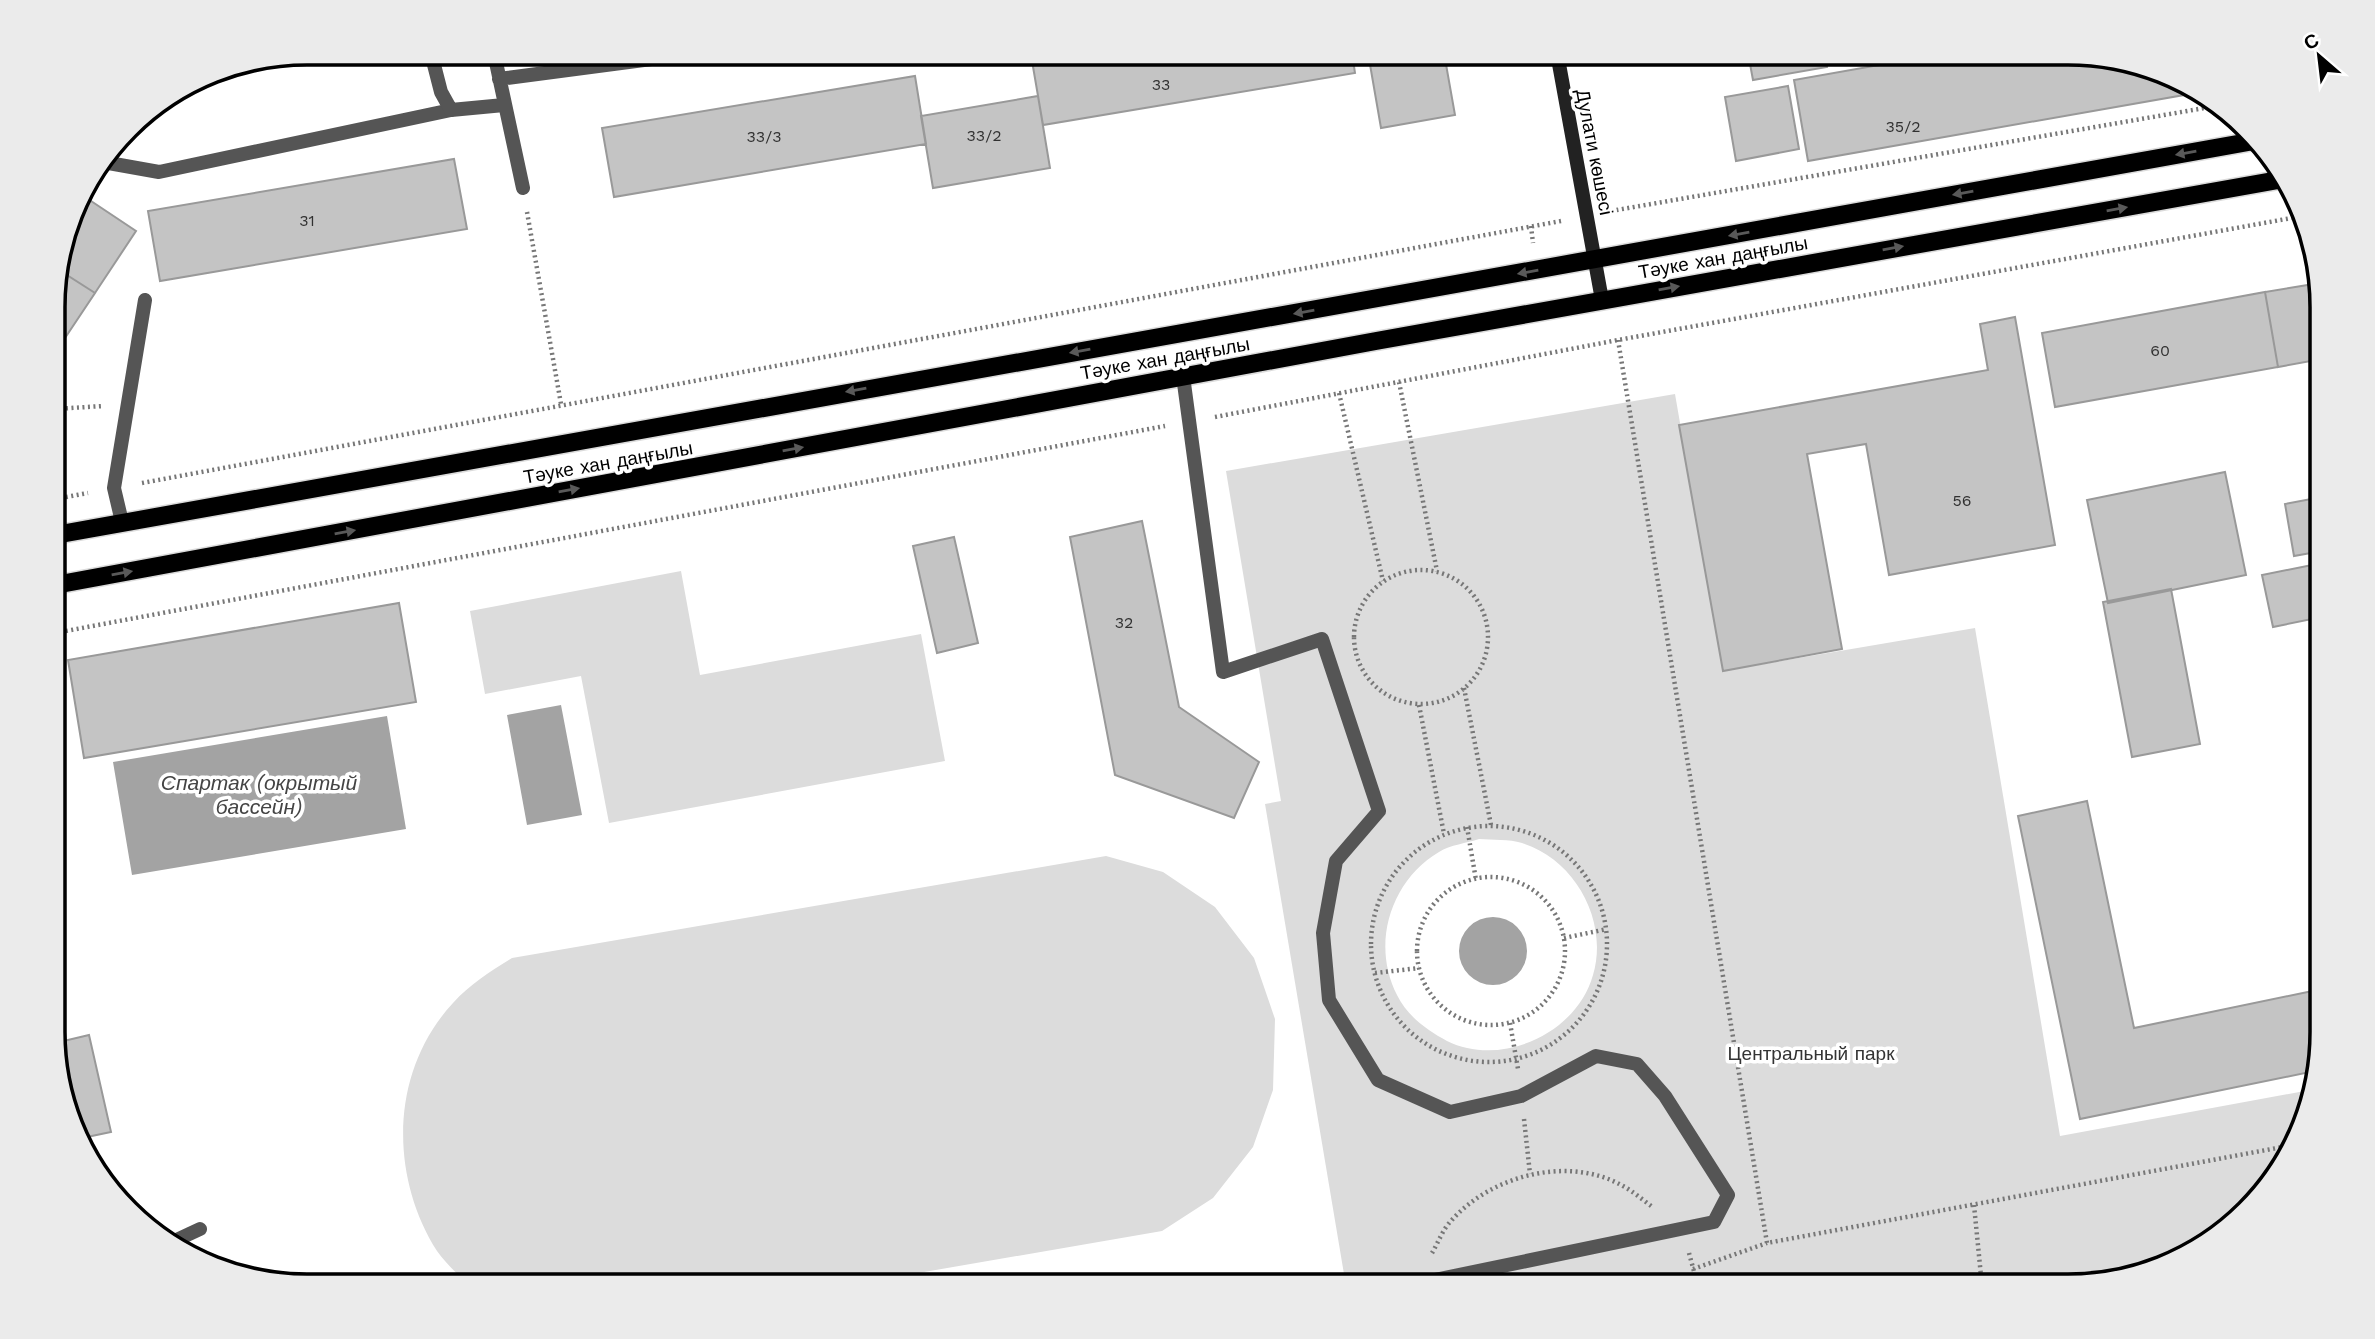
<svg xmlns="http://www.w3.org/2000/svg" width="2375" height="1339" viewBox="0 0 2375 1339" font-family="'Work Sans',sans-serif">
<rect width="100%" height="100%" fill="#fff"/>
<path fill="#dcdcdc" fill-rule="evenodd" d="M1675,394l48,277 252,-43 85,508 250,-46 -21,69 -93,93 -111,34h-811l70,-12 -79,-470 16,-3 -55,-330zM1479,839c14,1 30,0 43,4 53,16 87,78 71,132 -16,58 -91,93 -146,66 -20,-11 -40,-25 -50,-46 -26,-50 -7,-114 42,-143 11,-7 28,-9 40,-13z
M681,571l19,104 221,-41 24,127 -336,62 -28,-147 -96,18 -15,-83z
M1106,856l57,16 52,35 39,51 21,61 -2,71 -20,57 -40,51 -51,33 -319,55h-374c-10,-11 -23,-22 -32,-35 -48,-76 -47,-180 16,-248 17,-19 38,-32 59,-45z"/>
<path fill="#a3a3a3" d="M561,705l21,110 -55,10 -20,-110z
M387,716l19,113 -274,46 -19,-113z
M1459 951a34 34 0 1 1 68 0a34 34 0 1 1-68 0Z"/>
<path fill="#c4c4c4" stroke="#999" stroke-width="2" d="M320,53h64l-62,11z
M1047,53h305l3,20 -312,52 -12,-70z
M1368,53h76l11,62 -74,13z
M1748,53h77l2,14 -74,13z
M1947,53h122l126,33 6,6 -393,69 -14,-81z
M915,76l11,68 -312,53 -12,-69z
M1788,86l11,63 -63,12 -11,-64z
M1038,96l12,72 -117,20 -12,-72z
M454,159l13,70 -307,52 -12,-70z
M79,193l57,38 -41,62 -39,-25z
M56,268l39,25 -40,60v-79z
M2320,283l2,76 -44,8 -13,-75z
M2265,292l13,75 -223,40 -13,-74z
M2015,317l40,228 -166,30 -23,-131 -59,10 35,195 -119,22 -44,-246 309,-55 -8,-46z
M2322,432v32l-5,-31z
M2225,472l21,103 -138,28 -21,-103z
M2322,497v54l-28,5 -9,-52z
M1142,521l37,186 80,55 -25,56 -119,-43 -45,-238z
M954,537l24,106 -41,10 -24,-107z
M2322,563v54l-49,10 -11,-52z
M2171,589l29,155 -68,13 -29,-155z
M399,603l17,99 -332,56 -16,-98z
M2087,801l47,227 188,-39v60l-7,22 -235,48 -62,-303z
M89,1035l22,97 -29,6 -27,-73v-22z"/>
<g fill="none" stroke-linecap="round" stroke-linejoin="round">
<defs>
<path id="primary" d="M55,535c732,-135 1466,-262 2199,-394
M55,585l1321,-244 908,-162"/>
</defs>
<use href="#primary" stroke="#dbdbdb" stroke-width="21"/>
<path stroke="#777" stroke-width="4.5" stroke-dasharray="2 3.5" stroke-linecap="butt" d="M1611,211l605,-105
M527,212l34,192
M1531,226l2,17
M1618,340l149,903 526,-98
M1399,382l38,189
M1339,393l44,188
M55,409l48,-3
M1215,417l403,-77 679,-123
M142,483l1419,-262
M55,499l33,-6
M1354 637a67 67 0 1 1 134 0a67 67 0 1 1-134 0Z
M55,633l1110,-207
M1464,688l27,137
M1419,705l25,129
M1371 944a118 118 0 1 1 236 0a118 118 0 1 1-236 0Z
M1467,827l9,53
M1417 951a74 74 0 1 1 148 0a74 74 0 1 1-148 0Z
M1564,938l43,-9
M1375,973l44,-5
M1510,1023l8,46
M1524,1119l6,55
M1974,1205l8,81
M1432,1253c6,-10 11,-24 19,-32 40,-46 118,-66 172,-35 11,6 21,15 31,22
M1689,1253l9,33
M1693,1269l74,-26"/>
<path stroke="#555" stroke-width="14" d="M103,162l56,10 292,-62
M1183,376l40,296 99,-33 57,172 -43,50 -13,72 6,67 49,80 72,32 71,-16 75,-40 41,8 28,32 63,99 -14,27 -308,64
M122,522l-8,-34 31,-188
M170,1243l30,-14"/>
<path stroke="#555" stroke-width="14" d="M431,53l10,39 10,18 53,-5
M494,53l29,135
M499,79l198,-26"/>
<path stroke="#222" stroke-width="14" d="M1557,53l45,247"/>
<use href="#primary" stroke="#000" stroke-width="18"/>
</g>
<defs><path id="oneway-solid" d="M-6-.8H1V-3.2L6.5 0L1 3.2V.8H-6Z" transform="scale(1.75)"/></defs>
<g fill="#595959">
<use href="#oneway-solid" transform="translate(2186 153) rotate(170)"/>
<use href="#oneway-solid" transform="translate(1963 193) rotate(170)"/>
<use href="#oneway-solid" transform="translate(2117 209) rotate(-10)"/>
<use href="#oneway-solid" transform="translate(1739 234) rotate(170)"/>
<use href="#oneway-solid" transform="translate(1893 248) rotate(-10)"/>
<use href="#oneway-solid" transform="translate(1528 272) rotate(170)"/>
<use href="#oneway-solid" transform="translate(1669 288) rotate(-10)"/>
<use href="#oneway-solid" transform="translate(1304 312) rotate(170)"/>
<use href="#oneway-solid" transform="translate(1080 351) rotate(170)"/>
<use href="#oneway-solid" transform="translate(856 390) rotate(170)"/>
<use href="#oneway-solid" transform="translate(793 449) rotate(-10)"/>
<use href="#oneway-solid" transform="translate(569 490) rotate(-10)"/>
<use href="#oneway-solid" transform="translate(345 532) rotate(-10)"/>
<use href="#oneway-solid" transform="translate(122 573) rotate(-10)"/>
</g>
<g text-anchor="middle" stroke-width="7" stroke-linejoin="round" paint-order="stroke">
<g font-size="16" fill="#313131">
<text x="1161" y="90">33</text>
<text x="1903" y="132">35/2</text>
<text x="984" y="141">33/2</text>
<text x="764" y="142">33/3</text>
<text x="307" y="226">31</text>
<text x="2160" y="356">60</text>
<text x="1962" y="506">56</text>
<text x="1124" y="628">32</text>
</g>
<g font-size="19" fill="#000" stroke="#fff">
<text transform="translate(1595 152) rotate(79)" y="7">Дулати көшесі</text>
<text transform="translate(1723 257) rotate(-10)" y="7">Тәуке хан даңғылы</text>
<text transform="translate(1165 358) rotate(-10)" y="7">Тәуке хан даңғылы</text>
<text transform="translate(608 462) rotate(-10)" y="7">Тәуке хан даңғылы</text>
</g>
<g font-size="19" fill="#333" stroke="#fff">
<text x="1811" y="1060">Центральный парк</text>
</g>
<g font-size="21" font-style="italic" fill="#444" stroke="#fff">
<text x="259" y="790">Спартак (окрытый<tspan x="259" dy="24">бассейн)</tspan></text>
</g>
</g>
<path d="M0 0H2375V1339H0ZM307 65H2068A242 242 0 0 1 2310 307V1032A242 242 0 0 1 2068 1274H307A242 242 0 0 1 65 1032V307A242 242 0 0 1 307 65Z" fill="#ebebeb" fill-rule="evenodd"/>
<path fill="none" stroke="#000" stroke-width="3.5" d="M307 65H2068A242 242 0 0 1 2310 307V1032A242 242 0 0 1 2068 1274H307A242 242 0 0 1 65 1032V307A242 242 0 0 1 307 65Z"/>
<g transform="translate(2319 56) rotate(332)" stroke="#ffffff" stroke-width="5" paint-order="stroke">
<path d="M0-5L12 26L0 18L-12 26Z" fill="#000000"/>
<text y="-10" font-size="19" font-weight="bold" text-anchor="middle" fill="#000000">С</text>
</g>
</svg>
